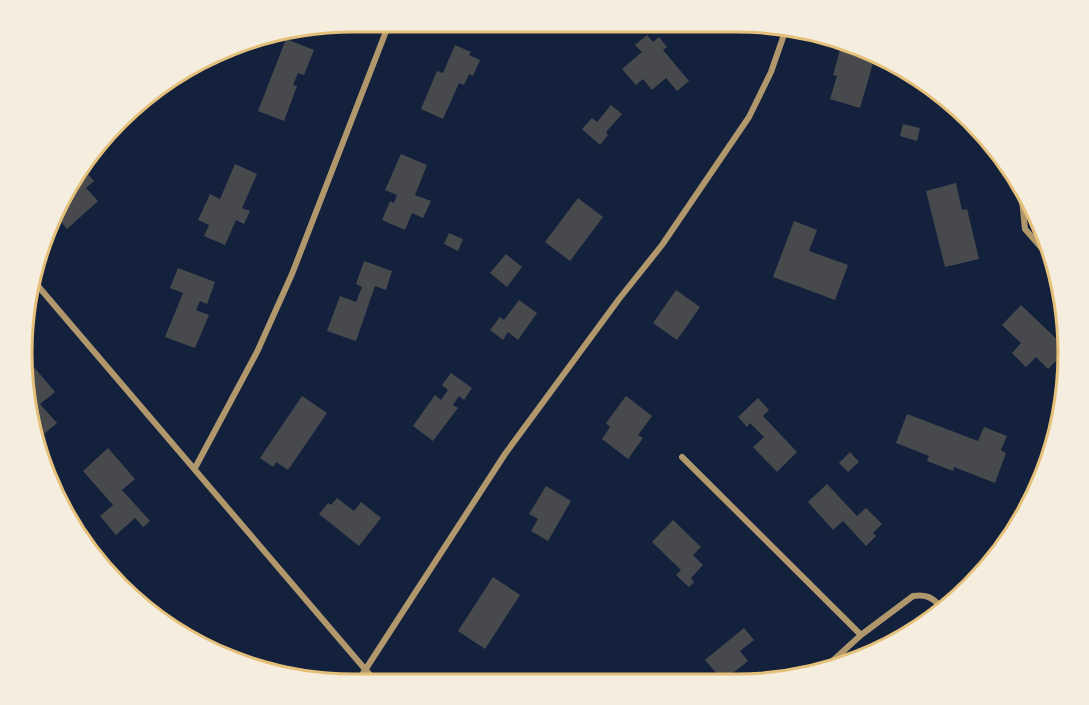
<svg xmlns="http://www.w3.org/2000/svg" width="1089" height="705" viewBox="0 0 1089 705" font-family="'IBM Plex Sans',sans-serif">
<rect width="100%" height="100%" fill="#14213d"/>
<path fill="#48494c" d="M647,35l6,7 6,-5 8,10 -4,3 26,31 -12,10 -11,-13 -14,12 -9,-11 -7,6 -14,-16 20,-17 -7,-7z
M286,39l28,11 -10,25 -6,-2 -5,12 4,1 -13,35 -26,-10z
M842,43l34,10 -16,55 -30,-9 7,-23 -4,-1z
M455,45l16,7 -2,3 11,5 -7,16 -4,-2 -5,11 -5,-2 -16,36 -22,-10 16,-38 6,2z
M611,105l11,9 -16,18 2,3 -8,10 -18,-16 10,-11 5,4z
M903,124l17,4 -3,13 -17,-5z
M401,154l26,11 -12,30 16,6 -8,17 -11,-5 -7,17 -23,-10 8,-19 4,2 3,-8 -12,-5z
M235,164l22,10 -15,34 8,3 -6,13 -8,-4 -11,25 -21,-9 5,-11 -11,-5 12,-26 10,5z
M84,170l10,11 -8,7 12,13 -31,28 -12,-14 22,-42 1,2z
M956,183l6,27 5,-1 12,50 -34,8 -19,-76z
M578,198l25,19 -33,44 -25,-19z
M794,221l23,9 -8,21 39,14 -13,35 -62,-23z
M449,233l14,6 -5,12 -14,-7z
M506,254l16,13 -15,20 -17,-14z
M364,261l28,10 -6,19 -11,-4 -19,55 -29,-10 13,-35 16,6 6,-15 -6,-3z
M178,268l37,14 -8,22 -7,-3 -4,9 13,5 -14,33 -30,-11 18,-44 -13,-5z
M676,290l24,17 -23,33 -24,-17z
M519,300l18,13 -19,27 -10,-8 -5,8 -13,-10 10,-13 4,3z
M1021,305l44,42 -1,6 -16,16 -12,-12 -10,10 -14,-14 9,-10 -19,-18z
M28,360l27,32 -15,12 17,19 -20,17 -5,-6 -7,-71z
M451,373l21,15 -8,12 -5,-4 -6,9 5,3 -25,33 -20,-15 22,-31 6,5 7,-10 -6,-5z
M302,396l25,17 -39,57 -12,-8 -3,5 -13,-9z
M626,396l26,20 -14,19 5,3 -15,21 -26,-20 8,-12 -4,-4z
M758,398l11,12 -6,6 34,36 -20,20 -24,-25 11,-10 -14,-14 -3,4 -9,-10z
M907,414l71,27 6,-14 23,9 -6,14 5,3 -11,30 -41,-16 -1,4 -26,-10 2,-5 -33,-13z
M108,448l27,31 -13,11 28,31 -7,6 -8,-9 -19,17 -16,-19 13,-11 -30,-34z
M850,452l9,10 -11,10 -9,-9z
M827,484l30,32 9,-8 16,16 -9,9 3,3 -10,10 -23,-25 -10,9 -25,-28z
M546,486l25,15 -23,40 -17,-10 7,-12 -9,-5z
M337,498l17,13 7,-9 20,16 -22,28 -40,-32 9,-11 3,2z
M673,520l28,27 -8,8 10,10 -12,13 3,4 -5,5 -13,-12 5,-5 -29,-28z
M493,577l27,18 -35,54 -27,-18z
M744,628l10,12 -14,11 8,10 -25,20 -18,-21z"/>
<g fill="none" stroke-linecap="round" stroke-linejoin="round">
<path stroke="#b1986c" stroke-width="6" d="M1021,189l4,40 21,24
M32,279l344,403
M682,457l179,178
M195,468l62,-116 35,-78 98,-253
M828,665l33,-30 52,-39c12,-2 19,1 27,10
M358,681l147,-227 114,-155 43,-54 87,-128 22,-45 16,-46"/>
</g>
<path d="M0 0H1089V705H0ZM353 32H737A321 321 0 0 1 1058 353V353A321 321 0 0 1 737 674H353A321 321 0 0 1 32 353V353A321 321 0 0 1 353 32Z" fill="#f5edde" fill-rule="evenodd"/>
<path fill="none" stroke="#e5c07b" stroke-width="3" d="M353 32H737A321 321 0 0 1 1058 353V353A321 321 0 0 1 737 674H353A321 321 0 0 1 32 353V353A321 321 0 0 1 353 32Z"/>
</svg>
